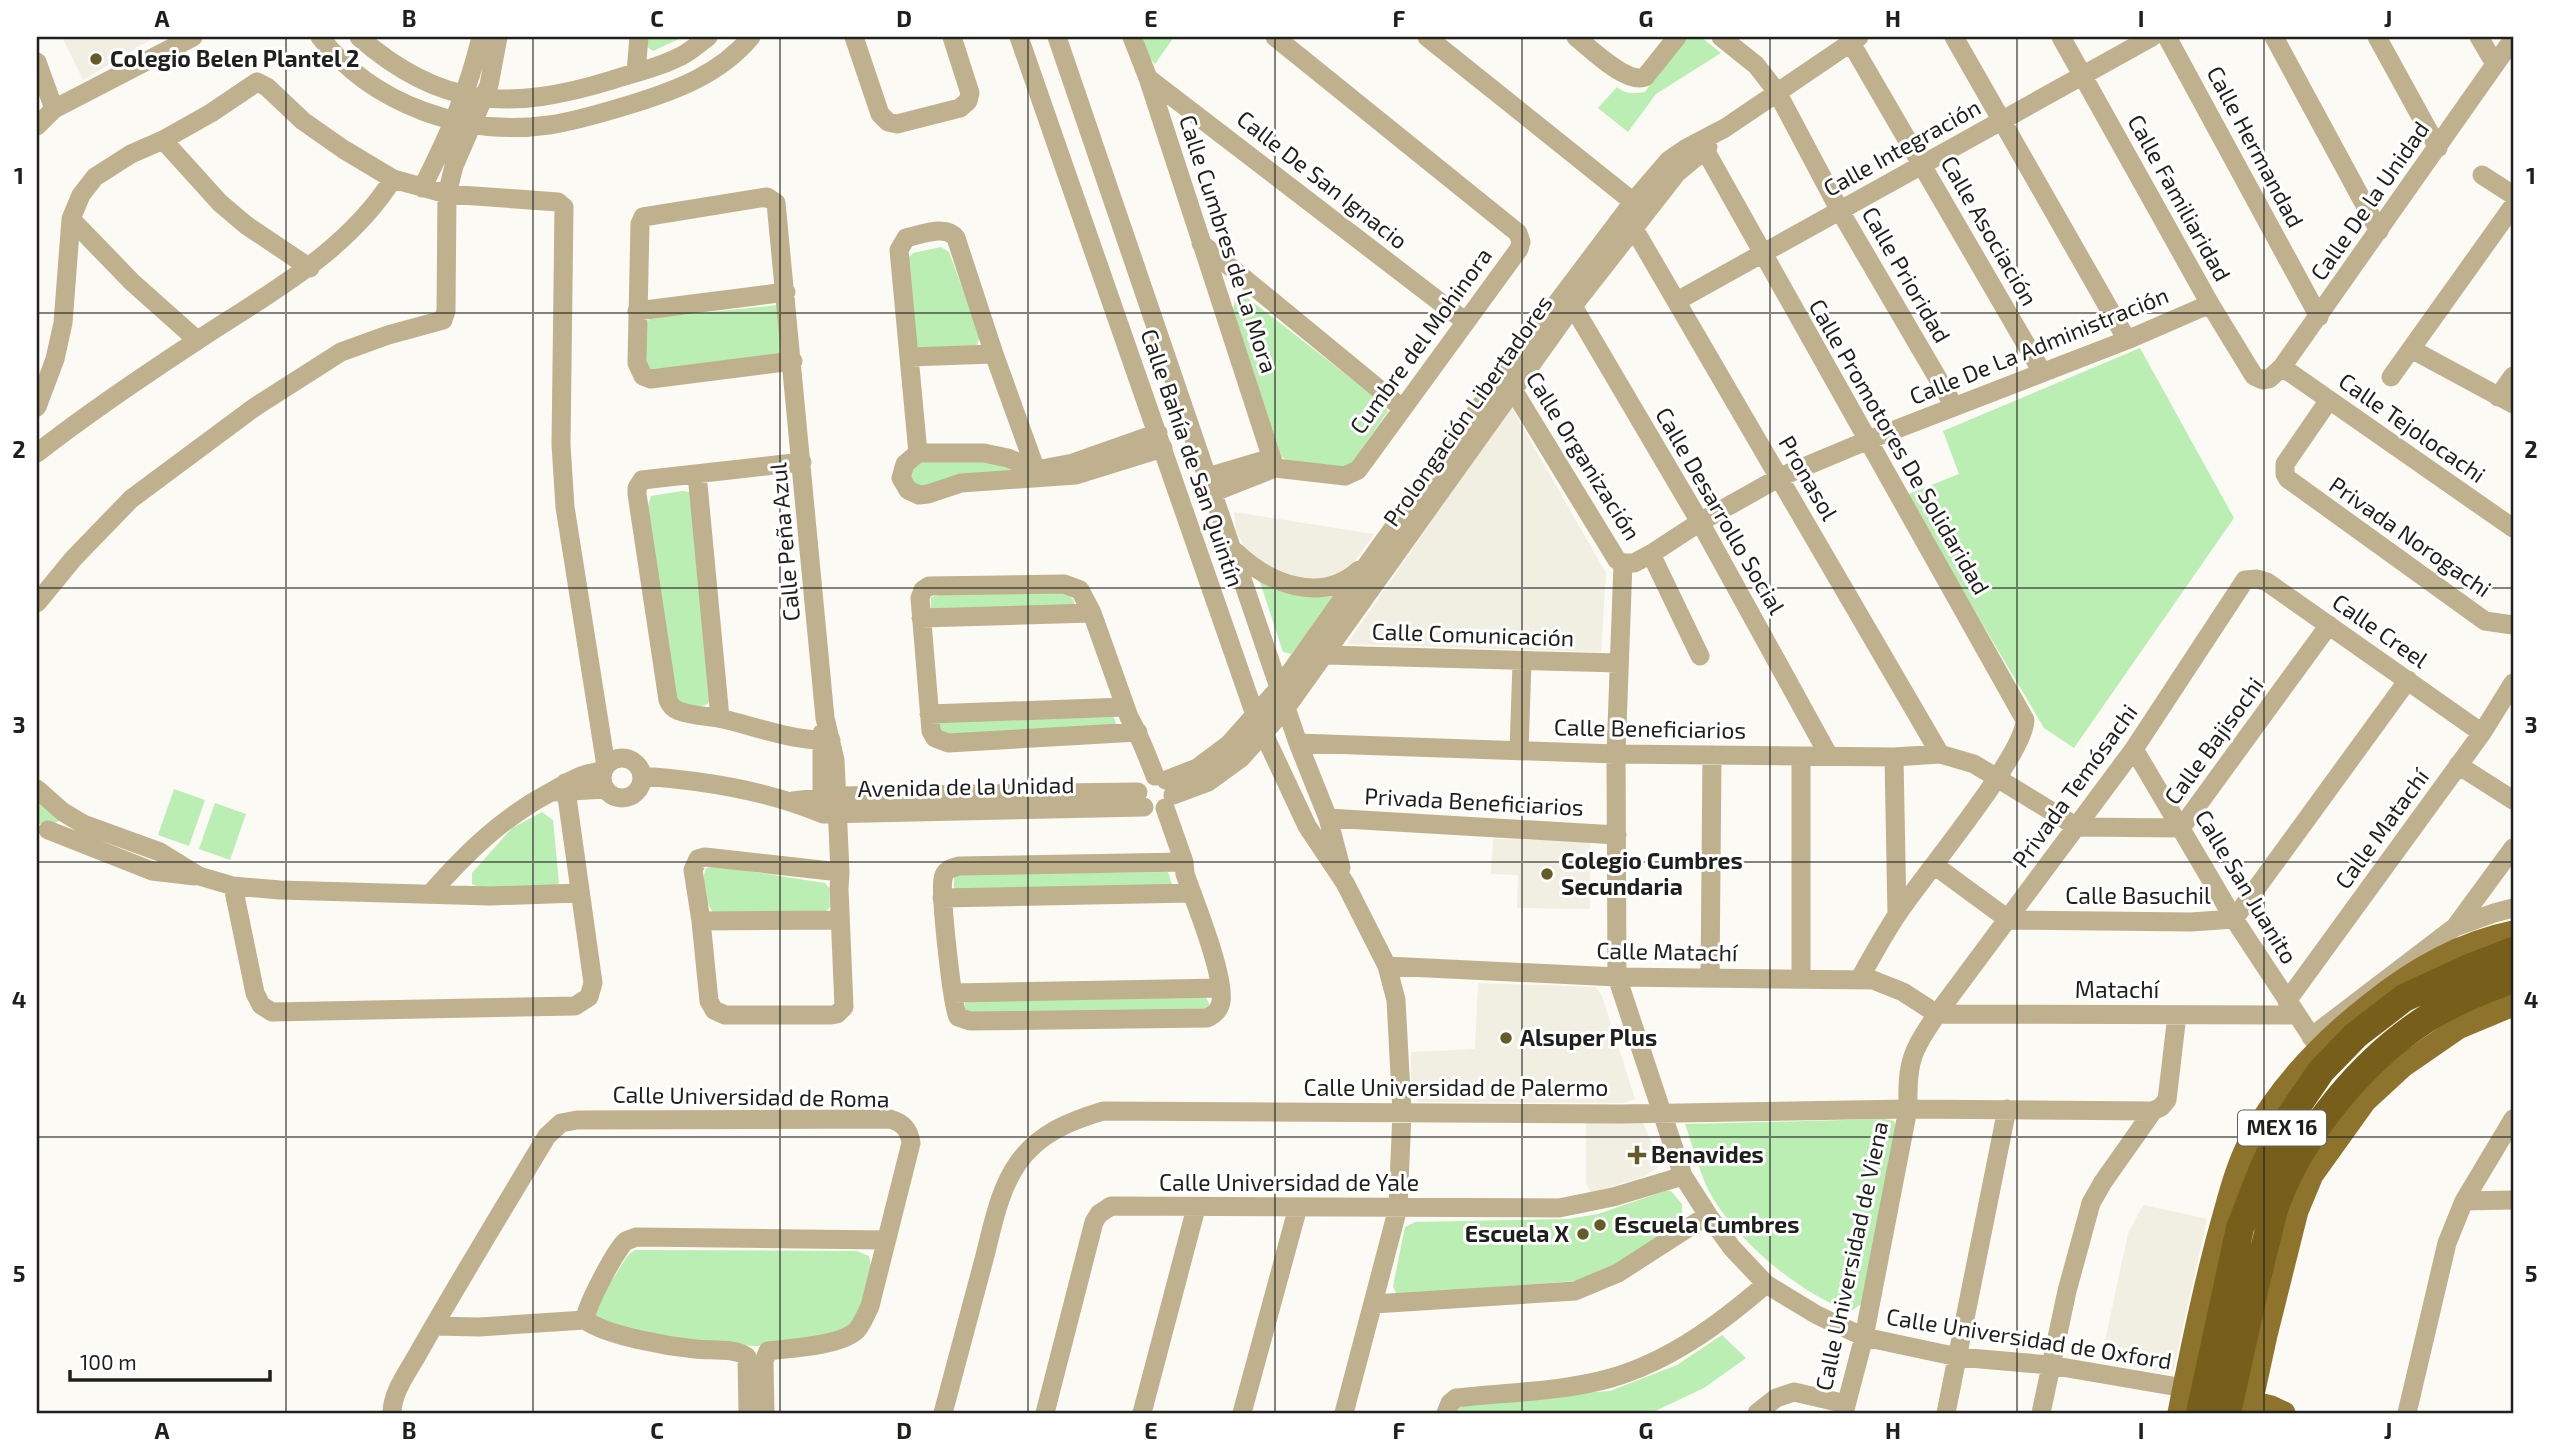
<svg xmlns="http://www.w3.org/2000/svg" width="2550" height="1450" viewBox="0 0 2550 1450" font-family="'Exo 2',sans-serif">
<rect width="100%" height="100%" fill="#fbfaf5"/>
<path fill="#f1eee2" d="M62,37h93l-72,43z
M1511,407l95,166 -5,79 -254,-8z
M1234,512l140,22 -22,31 -24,15 -26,-1 -39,-14 -19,-19 -8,-16z
M1493,839l97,2v68l-73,-1 1,-33 -27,-1z
M1478,983l118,4 6,9 33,103 -11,4 -206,-1 -7,-9v-41l64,-3z
M1586,1123h57l16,36 -2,9 -15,9 -51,16 -5,-9z
M2143,1205l64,14 -34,152 -5,3 -67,-15 27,-125z"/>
<path fill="#baeeb2" d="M644,37h39l-30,14 -9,-6z
M1141,37h33l-19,27 -6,-6z
M1684,37h17l20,16 -65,41 -28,38 -30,-24 19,-21c8,7 17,7 28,5z
M941,247l8,5 31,84 -3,9 -9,3 -49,1 -5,-6 -7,-84 6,-6z
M1241,296l8,3 135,105 4,7 -38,55 -10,3 -53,-8 -6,-5 -48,-146 2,-11z
M778,305l6,43 -7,9 -130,13 -2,-44 5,-8z
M2140,348l94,170 -160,230 -30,-20 -138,-233 53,-21 -16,-43z
M913,461l88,1 21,11 -91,16 -24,-5z
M682,491l8,1 21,204 -3,8c-11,5 -25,3 -33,-6l-28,-189 4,-13z
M1259,579l84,9 -52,66 -8,-2z
M1063,592c7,4 12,7 12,15l-144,2v-12l8,-2z
M1114,717l4,13 -173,6 -5,-5v-8l5,-4z
M174,789l31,11 -16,46 -31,-11z
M37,795l21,20 1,6 -6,3h-16z
M215,803l31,11 -16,46 -31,-11z
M542,812l11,8 6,63 -7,5 -73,-1 -7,-3v-11l40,-45z
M716,866l109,17 4,5 1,19 -5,5 -109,4c-11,-11 -16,-34 -10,-48z
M1168,872l4,13 -218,5v-13l5,-3z
M1206,997l3,7 -1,8 -243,5v-14l3,-3z
M1885,1119l9,2 2,5 -35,178 -11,8c-52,-21 -105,-64 -136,-112 -14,-23 -20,-51 -29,-76z
M1665,1191h6l11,13v9c-30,32 -65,55 -107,68l-169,13 -10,-1 -3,-7 12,-59 10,-5 153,-3 30,-5z
M635,1250l222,1 12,5c7,21 -7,50 -13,71l-11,6 -87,13 -41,-1 -119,-22 -5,-13 35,-55z
M1722,1335l24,23 -42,30 -53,25h-200l11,-12 148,-10 67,-26z"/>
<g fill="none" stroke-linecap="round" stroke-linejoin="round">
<path stroke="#bfb18e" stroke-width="19" d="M320,37c53,68 145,100 229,88 28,-4 56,-13 83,-21 45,-14 88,-30 119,-67
M359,37c82,72 152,74 253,43 21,-7 45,-12 65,-22 11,-4 21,-14 31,-21
M854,37l26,77 8,8 9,2 63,-16 8,-7 2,-8 -18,-56
M1019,37l236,678 52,111 38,57 42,83 9,34 6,112 -4,96 -54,205
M1057,37l241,706 30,75 13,50
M1132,37l16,41 127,390
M1427,37l215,172
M1576,37c15,12 50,47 69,40l32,-40
M1721,37l35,28 21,27 63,119 114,195
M1954,37l173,303
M2061,37l149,267 44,72 9,4 6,-1 13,-12 231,-328
M2167,37l152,280
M2274,37l105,194
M2377,37l61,111
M2479,37l16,27
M1851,43l191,329
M37,62l17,47
M636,72l3,-35
M1148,78l318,244
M257,82l10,5 36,34 40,28 50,30 54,15 111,8 6,5 -3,238 4,62 41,259
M37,126l17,-17 139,-72
M163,140l57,63 26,22 64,43
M1700,141l325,579c0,35 -105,159 -128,195 -14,21 -26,43 -38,65
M2482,175l31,20
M422,188c26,-51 46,-96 59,-151
M71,219l61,63 65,58
M1633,227l307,527
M1201,243l201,165
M1567,296l133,226 129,234
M1677,301l475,-264
M637,311l149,-19
M2411,349l102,55
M909,357l85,-3
M793,361l-142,18 -8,-3 -6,-13 3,-139 3,-7 124,-20 9,6 49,515 10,42 5,112 -1,17 5,118 -7,7 -6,1h-106l-11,-5 -5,-9 -8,-80 -8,-51 5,-11 7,-2 135,15
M2282,367l231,161
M2391,377l122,-171
M1507,380l110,180 6,3
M2498,397l15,-21
M2329,400l-44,64v10l3,5 197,142 28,4
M37,407l18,-48 8,-36 8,-104 10,-24 14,-18 36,-23 32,-14 48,-27 46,-31
M1158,433l-85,30 -37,7 -28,-12 -24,-5h-66l-13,11 -4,14 7,12 11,5 9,-1 33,-11 115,-8 87,-27
M37,453c51,-40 106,-77 161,-113 71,-47 148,-87 195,-161
M918,453l-19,-203 7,-12c14,-3 40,-14 50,0l38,116 44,122
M802,462l-160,18 -5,8v6l31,206c2,5 5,9 11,11 13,5 30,5 44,8 35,8 72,23 108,21
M697,474l23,244
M1207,477l54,-16
M1212,493l63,-25 70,8 13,-6 161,-221 2,-7 -3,-9 -243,-196
M1236,552c32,31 85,53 123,18
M1651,554l49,102
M1623,563l-7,191 1,223 66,199 25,39 24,33 34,36 51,31 47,22 94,20 92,8 134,23
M1623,563h11l17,-9 49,-32 80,-45 86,-36 261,-101 83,-36
M37,603l36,-44 58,-60 124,-92 86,-55 47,-17 55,-15 3,-9 1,-117 7,-28 35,-81 9,-48
M921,618l171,-5
M1326,655l293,8
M929,714l196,-7
M1138,732l-190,11 -13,-5 -4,-7 -11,-133 3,-8 6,-4 135,-2 16,6 12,23 37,104c11,19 18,38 26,59
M822,733v75
M1298,743l318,11 278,3 46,-3 34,10 103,63 104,1 148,-203
M2134,749l100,170 85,129
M1519,751l3,-89
M1894,757l3,158
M602 778a20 20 0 1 1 40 0a20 20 0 1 1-40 0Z
M2458,765l55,35
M643,776c62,5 122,14 180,38l321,-7
M1166,780l31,-12 32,-24 50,-56 225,-315 129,-171 36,-42 16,-11 40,-21 134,-91
M37,789l26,23 20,12 77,28 39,24 34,10 47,4 210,6 89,-3
M555,792l50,-3
M1173,795l35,-13 33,-24 45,-50 287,-402 104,-133 31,-26
M793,801l43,-5 302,-4
M1165,808l19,54 1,12c10,28 40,102 36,128 -2,9 -7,13 -14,16l-237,3 -12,-4c-6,-12 -18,-123 -15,-138 1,-9 8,-11 16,-13l225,-4
M1328,818l289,17
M48,830l104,41 43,5
M1934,865l75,55 182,2 43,-3 174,-239
M233,886l22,107 6,12 11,7 303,-6 14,-9 4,-14 -28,-200
M431,893c35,-40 71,-75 118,-100 21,-12 30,-19 54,-22
M942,898l250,-5
M701,921l139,-1
M2455,927l39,-14 19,-5
M1387,966l230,11 256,3 30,12 34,22
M1710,978l2,-223
M1801,978v-222
M953,993l268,-5
M2287,1001l195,-268 31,-50
M1937,1014l360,1
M2311,1037l144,-110 58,-79
M2464,1201l49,-1
M1374,1304l201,-13 43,-18 90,-58
M585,1320c-1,-10 32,-73 41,-79 2,-1 8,-3 10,-4l250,3
M434,1326l45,1 106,-7c22,16 82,26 110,29 14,2 41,-2 52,8l1,56
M392,1413c0,-22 18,-44 28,-63 41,-72 84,-143 127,-214l14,-13 16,-3 313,-1c13,4 19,10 21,24l-41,163c-4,8 -8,19 -14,25 -17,15 -65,17 -88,20l-4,10 1,52
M943,1413c13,-50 27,-100 40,-150 9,-33 15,-72 35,-100 21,-30 52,-42 85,-52l518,3 287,-5 245,2 8,-4 6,-7 10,-85
M1045,1413l49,-191 5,-8 12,-8 448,2 54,-11 70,-21
M1142,1413l54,-205
M1242,1413l56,-206
M1446,1413l4,-10 6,-5c51,-6 106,-6 155,-20 59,-17 110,-55 155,-94
M1757,1413l19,-15 18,-6 52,12
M1844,1413l20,-76 44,-228c-1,-48 3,-56 29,-95l197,-265 111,-169 12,-1 10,3 215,151
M1946,1413l61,-304
M2041,1413l26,-122 24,-88 12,-21 50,-71
M2407,1413l40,-170 17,-42 49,-82"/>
<path stroke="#8e732c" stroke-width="23" d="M2238,1399l33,8 13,6
M2179,1413c12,-62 25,-125 42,-187 8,-28 15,-58 29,-85 29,-54 71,-98 118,-135 43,-35 91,-63 145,-74
M2249,1413l17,-78 31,-124 15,-36 53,-74 38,-35 55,-38 55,-23"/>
<path stroke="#775e1a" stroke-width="28" d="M2200,1413l40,-185 23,-59 19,-41 39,-57 35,-36 48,-37 65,-30 44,-17
M2227,1413c12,-53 23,-107 36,-160 5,-17 8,-36 14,-52 27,-70 86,-141 149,-182 27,-17 58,-29 87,-40"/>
</g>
<path fill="none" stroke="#1f1f1d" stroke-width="2" stroke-opacity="0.55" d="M286,37v1376M533,37v1376M780,37v1376M1028,37v1376M1275,37v1376M1522,37v1376M1770,37v1376M2017,37v1376M2264,37v1376M37,313h2476M37,588h2476M37,862h2476M37,1137h2476"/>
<g fill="#645b28" stroke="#fff" stroke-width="2.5">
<circle cx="96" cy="59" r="7"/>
<circle cx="1547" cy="874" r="7"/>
<circle cx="1506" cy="1038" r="7"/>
<path d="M1633.5 1144.5h7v7h7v7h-7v7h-7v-7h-7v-7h7z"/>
<circle cx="1600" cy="1225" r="7"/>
<circle cx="1583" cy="1234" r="7"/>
</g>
<g text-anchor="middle" stroke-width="6" stroke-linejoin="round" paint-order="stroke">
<rect fill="#fff" stroke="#626261" stroke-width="2" x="2238" y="1110.5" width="88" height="35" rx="5"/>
<g font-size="21" font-weight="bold" fill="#1f1f1d">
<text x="2282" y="1135">MEX 16</text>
</g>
<g font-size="23" font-weight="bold" fill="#1f1f1d" stroke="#fff" text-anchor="start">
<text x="110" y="67">Colegio Belen Plantel 2</text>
<text x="1561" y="869">Colegio Cumbres<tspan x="1561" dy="26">Secundaria</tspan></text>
<text x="1520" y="1046">Alsuper Plus</text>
<text x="1651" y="1163">Benavides</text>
<text x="1614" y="1233">Escuela Cumbres</text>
<text x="1569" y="1242" text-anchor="end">Escuela X</text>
</g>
<g font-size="23" fill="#1f1f1d" stroke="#fff">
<text transform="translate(2255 147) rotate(62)" y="8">Calle Hermandad</text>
<text transform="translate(1902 148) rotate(-29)" y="8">Calle Integración</text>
<text transform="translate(1322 180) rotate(38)" y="8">Calle De San Ignacio</text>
<text transform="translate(2179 198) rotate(61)" y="8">Calle Familiaridad</text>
<text transform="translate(2370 201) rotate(-55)" y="8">Calle De la Unidad</text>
<text transform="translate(1989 231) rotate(60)" y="8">Calle Asociación</text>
<text transform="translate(1228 244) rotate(72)" y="8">Calle Cumbres de La Mora</text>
<text transform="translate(1906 275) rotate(60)" y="8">Calle Prioridad</text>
<text transform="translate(1421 341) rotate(-54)" y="8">Cumbre del Mohinora</text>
<text transform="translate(2039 346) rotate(-22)" y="8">Calle De La Administración</text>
<text transform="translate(1468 411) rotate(-55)" y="8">Prolongación Libertadores</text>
<text transform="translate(2412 428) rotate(35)" y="8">Calle Tejolocachi</text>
<text transform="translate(1899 447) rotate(60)" y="8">Calle Promotores De Solidaridad</text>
<text transform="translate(1583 456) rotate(58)" y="8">Calle Organización</text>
<text transform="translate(1192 458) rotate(71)" y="8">Calle Bahía de San Quintín</text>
<text transform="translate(1808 478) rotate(60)" y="8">Pronasol</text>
<text transform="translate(1720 511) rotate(60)" y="8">Calle Desarrollo Social</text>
<text transform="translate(2410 537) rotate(35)" y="8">Privada Norogachi</text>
<text transform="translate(785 542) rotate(-95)" y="8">Calle Peña Azul</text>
<text transform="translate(2380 631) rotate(35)" y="8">Calle Creel</text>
<text transform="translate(1473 635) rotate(2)" y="8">Calle Comunicación</text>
<text transform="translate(1650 729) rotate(1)" y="8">Calle Beneficiarios</text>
<text transform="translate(2214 741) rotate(-54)" y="8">Calle Bajisochi</text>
<text transform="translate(2075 786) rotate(-54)" y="8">Privada Temósachi</text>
<text transform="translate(966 787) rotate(-1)" y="8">Avenida de la Unidad</text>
<text transform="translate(1474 802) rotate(3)" y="8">Privada Beneficiarios</text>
<text transform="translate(2382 829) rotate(-54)" y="8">Calle Matachí</text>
<text transform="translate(2246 887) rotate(59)" y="8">Calle San Juanito</text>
<text x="2138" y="904">Calle Basuchil</text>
<text transform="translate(1667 952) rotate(1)" y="8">Calle Matachí</text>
<text x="2117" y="998">Matachí</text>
<text x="1456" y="1096">Calle Universidad de Palermo</text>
<text transform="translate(751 1097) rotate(1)" y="8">Calle Universidad de Roma</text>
<text x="1289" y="1191">Calle Universidad de Yale</text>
<text transform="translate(1852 1256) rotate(-78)" y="8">Calle Universidad de Viena</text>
<text transform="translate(2029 1339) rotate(9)" y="8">Calle Universidad de Oxford</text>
</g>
</g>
<rect width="2550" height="1450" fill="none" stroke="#ffffff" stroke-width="77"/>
<path d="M70 1370v10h200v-10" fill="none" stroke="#1f1f1d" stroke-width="3.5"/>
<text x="80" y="1370" font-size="21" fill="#1f1f1d" stroke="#ffffff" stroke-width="5" paint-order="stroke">100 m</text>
<rect x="38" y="38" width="2474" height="1374" fill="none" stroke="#1f1f1d" stroke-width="2.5"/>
<g font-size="23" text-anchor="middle" font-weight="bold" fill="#1f1f1d">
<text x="162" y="27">A</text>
<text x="409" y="27">B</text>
<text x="657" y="27">C</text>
<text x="904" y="27">D</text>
<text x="1151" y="27">E</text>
<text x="1399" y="27">F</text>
<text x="1646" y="27">G</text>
<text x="1893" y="27">H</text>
<text x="2141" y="27">I</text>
<text x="2388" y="27">J</text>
<text x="19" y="184">1</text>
<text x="2531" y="184">1</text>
<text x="19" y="458">2</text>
<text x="2531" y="458">2</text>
<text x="19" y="733">3</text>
<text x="2531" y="733">3</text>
<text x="19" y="1008">4</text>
<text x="2531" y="1008">4</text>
<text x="19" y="1282">5</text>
<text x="2531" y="1282">5</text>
<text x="162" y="1439">A</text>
<text x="409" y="1439">B</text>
<text x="657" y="1439">C</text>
<text x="904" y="1439">D</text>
<text x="1151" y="1439">E</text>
<text x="1399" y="1439">F</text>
<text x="1646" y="1439">G</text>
<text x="1893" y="1439">H</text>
<text x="2141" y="1439">I</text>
<text x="2388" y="1439">J</text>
</g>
</svg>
